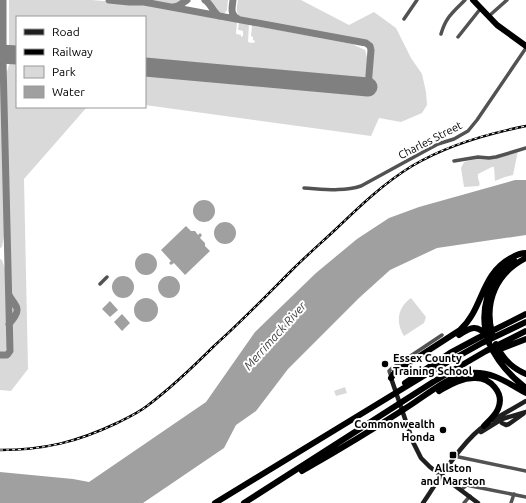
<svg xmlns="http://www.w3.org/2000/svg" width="526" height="503" viewBox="0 0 526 503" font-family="Ubuntu,sans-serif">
<rect width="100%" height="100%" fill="#fff"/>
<path fill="#d9d9d9" d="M9,0h82l52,4 94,18 -1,12 5,1v2l2,-1v-5l-4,-1 -1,-1 1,-7 10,2 -1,18 4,1 3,-1v-1l-2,-1v-3l-2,-1 1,-11 100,19 13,6c3,9 5,23 -2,30l-218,-19v-44h-128v32l-8,-1z
M146,0h37l-8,6z
M209,0h19l-1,10 -3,4h-5z
M238,0h63l48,25 25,-13 22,16 15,30 11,16 4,18 1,13 -5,8 -21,9 -22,-4 -8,18 -226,-31v-31l225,20 4,-44c-1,-6 -5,-8 -11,-9l-122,-23c-6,-5 -4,-12 -3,-18z
M10,61l7,1v45h70l-63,72 4,190 -17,22 -11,-1v-32c6,-1 10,-1 12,-7v-28l7,-7 -1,-13 -7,-7 -4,-154v-70z
M0,69l2,23 3,110 -1,34 -2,11 -2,1z
M518,151l-5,24 -8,2 -10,4 -1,-14h-2l-14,7c-1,6 3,8 1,12l-15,1 -3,-19 3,-6 14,-4z
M0,259l2,1 3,9 3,76 -2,6 -6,2z
M411,298l15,19 -2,6 -20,13c-9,-14 -6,-29 7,-38z
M345,387l2,6 -11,3 -2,-5z"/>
<path fill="#a0a0a0" d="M515,180h11v55l-89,13 -47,22 -31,28 -71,71 -32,42 -20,14 -12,23 -81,55h-143v-31l73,7 16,3 117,-80 49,-70 61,-59 41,-34 32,-21 30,-11z
M193 211a11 11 0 1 1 22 0a11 11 0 1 1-22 0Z
M214 233a11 11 0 1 1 22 0a11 11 0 1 1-22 0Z
M186,226l5,5h4l3,4 2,-2 2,2 -2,3 5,5v3l5,5 -25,24 -11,-12 -3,2 -2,-2 2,-2 -10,-11z
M135 264a11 11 0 1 1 22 0a11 11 0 1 1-22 0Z
M158 287a11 11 0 1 1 22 0a11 11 0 1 1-22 0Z
M112 287a11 11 0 1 1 22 0a11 11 0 1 1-22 0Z
M134 310a12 12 0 1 1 24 0a12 12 0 1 1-24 0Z
M110,301l8,9 -8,7 -8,-8z
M122,314l8,9 -8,8 -8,-9z"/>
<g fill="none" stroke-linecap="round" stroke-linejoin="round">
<path stroke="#808080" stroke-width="7" d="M109,0l20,2h15l222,41 4,3 1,4 -3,37
M205,0c6,4 8,12 14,16
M233,0c-1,8 -3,15 5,19
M174,7l4,-1 9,-6
M9,295c3,7 12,12 6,21 -2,4 -4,5 -6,8
M0,355h7l3,-4 -7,-290v-61"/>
<path stroke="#808080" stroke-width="19" d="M0,54l17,1
M145,67l223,20"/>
<path stroke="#525252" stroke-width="3.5" d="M489,16l18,-16
M404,19l13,-19
M441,34c5,-17 12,-22 24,-34
M458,37l23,-29
M454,161l24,-4 11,1 7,-1 30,-9
M304,188c19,1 39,4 57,-2l64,-35 13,-7 16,-5 14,-8 9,-11 49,-72
M100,284l7,-7
M391,377l-2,-6 2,-2 51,-34
M454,456l72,15
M461,490l6,-5 4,1 55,11
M464,503l6,-7
M511,503l3,-9"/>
<path stroke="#1f1f1f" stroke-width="4.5" d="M391,378l22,64 8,16 9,9 48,36
M501,418l-1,2 2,3 4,2 3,-1 14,-10
M493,420l33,-19
M481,432l21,-13 24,-7
M423,503c12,-18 23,-36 37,-53 8,-10 16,-19 27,-26"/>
<path stroke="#000" stroke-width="6" d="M473,0l24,25 29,21
M514,260c-27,17 -36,54 -25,83 8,18 21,33 37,45
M492,333c-8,-31 4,-60 34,-75
M459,335c12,-8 18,-11 28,1
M496,344c6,14 15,24 30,30
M495,351l31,-12
M391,378l4,-6 65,-42c24,-22 20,-55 51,-72 5,-3 10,-5 15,-5
M405,383l45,-30 28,-15 48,-24
M439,391c11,-6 22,-13 35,-13 16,-1 31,15 24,31 -3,7 -9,12 -14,17
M302,471c35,-20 70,-41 104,-63 18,-11 43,-33 64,-35 22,-2 38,10 56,20
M215,503l215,-131 52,-29 44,-21
M244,503l189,-121 53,-31 40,-20"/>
<defs>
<path id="rail" d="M0,450c44,0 77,-8 117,-27 10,-5 21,-10 30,-17 24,-18 46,-39 67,-60 27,-24 52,-50 78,-76 14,-14 29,-27 44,-41 24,-23 48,-46 76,-63 35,-21 74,-32 114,-40"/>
</defs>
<use href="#rail" stroke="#000" stroke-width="2.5"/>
<use href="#rail" stroke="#fff" stroke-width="1" stroke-dasharray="3" stroke-linecap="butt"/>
</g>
<g fill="#000" stroke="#fff" stroke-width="1.5">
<circle cx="385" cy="364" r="4"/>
<circle cx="443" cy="430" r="4"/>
<rect x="449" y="451" width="8" height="8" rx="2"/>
</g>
<g text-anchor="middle" stroke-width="4" stroke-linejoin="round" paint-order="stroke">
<g font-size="11" fill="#000" stroke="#fff">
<text transform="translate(430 140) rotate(-27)" y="4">Charles Street</text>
</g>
<g font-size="11" font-weight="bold" fill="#000" stroke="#fff" text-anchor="start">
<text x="393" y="362">Essex County<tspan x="393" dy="13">Training School</tspan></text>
<text x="435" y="428" text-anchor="end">Commonwealth<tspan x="435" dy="13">Honda</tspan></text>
<text x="453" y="472" text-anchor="middle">Allston<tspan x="453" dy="13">and Marston</tspan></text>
</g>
<g font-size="12" font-style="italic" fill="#414141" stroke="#fff">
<text transform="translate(275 336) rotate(-48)" y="4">Merrimack River</text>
</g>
</g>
<rect x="16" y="16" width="130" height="92" fill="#ffffff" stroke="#999999"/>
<rect x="24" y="29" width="20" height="6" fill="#1f1f1f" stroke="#999999"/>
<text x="52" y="36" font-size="12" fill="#000000">Road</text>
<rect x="24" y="49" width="20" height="6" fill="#000000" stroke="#999999"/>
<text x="52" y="56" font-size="12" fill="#000000">Railway</text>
<rect x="24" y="66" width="20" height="12" fill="#d9d9d9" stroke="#999999"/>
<text x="52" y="76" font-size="12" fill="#000000">Park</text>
<rect x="24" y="86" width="20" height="12" fill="#a0a0a0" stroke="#999999"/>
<text x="52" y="96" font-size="12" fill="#000000">Water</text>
</svg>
